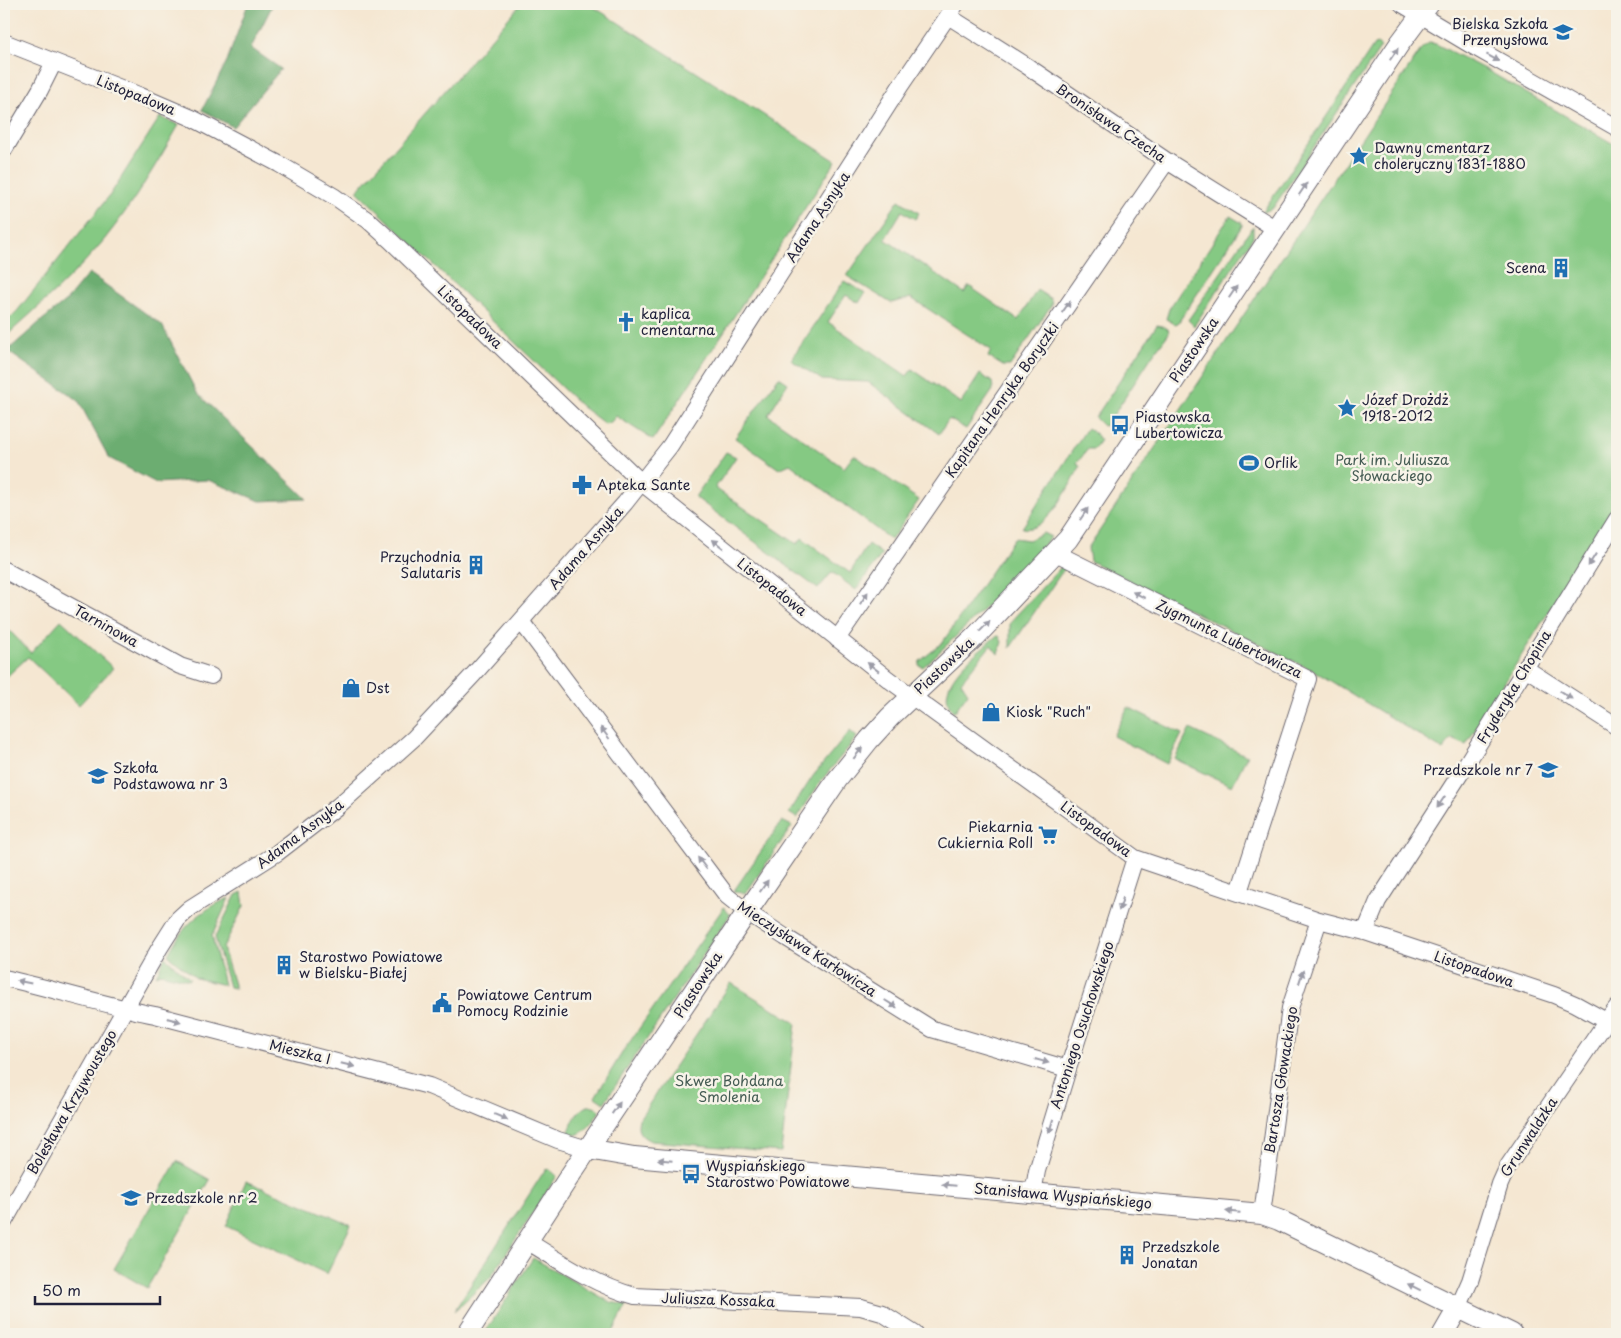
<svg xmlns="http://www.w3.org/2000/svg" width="1621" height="1338" viewBox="0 0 1621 1338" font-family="'Playpen Sans',sans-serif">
<rect width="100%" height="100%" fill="#f7f3e8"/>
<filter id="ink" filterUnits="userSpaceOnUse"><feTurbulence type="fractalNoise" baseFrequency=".02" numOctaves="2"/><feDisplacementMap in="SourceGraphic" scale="10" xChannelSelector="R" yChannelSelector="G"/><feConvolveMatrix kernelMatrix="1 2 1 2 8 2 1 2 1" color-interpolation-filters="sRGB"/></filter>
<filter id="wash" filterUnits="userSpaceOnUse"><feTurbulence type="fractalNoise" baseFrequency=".0096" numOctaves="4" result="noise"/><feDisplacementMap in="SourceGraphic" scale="20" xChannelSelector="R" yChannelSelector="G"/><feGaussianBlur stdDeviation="1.12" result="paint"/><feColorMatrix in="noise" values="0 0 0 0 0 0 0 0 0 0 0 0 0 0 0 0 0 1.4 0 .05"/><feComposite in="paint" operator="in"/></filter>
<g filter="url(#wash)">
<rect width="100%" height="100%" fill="#f5e7d2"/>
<path fill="#85c983" stroke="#54765f" d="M521,4h68l247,157 -183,279 -37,-24 -5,6 -6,2 -24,-18 -224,-215z
M1429,43l7,1 54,28 127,74v355l-151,244 -14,-6 -9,11 -127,-78 -226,-111 -2,-13 334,-500z
M1377,44l4,3 -108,161 -11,5 112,-168z
M160,117l19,8c-23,40 -46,79 -75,115 -30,36 -66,67 -100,98v-14l14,-14 92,-115z
M899,200l20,13 -4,6 -13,-8 -17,28 79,54 5,-7 49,34 19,-30 14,9 1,5 -42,62h-7l-13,-8 -2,-1 3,-7 -80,-52 -20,5 -44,-27z
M1230,216l12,7v3l-64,97 -3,1 -9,-5 3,-10z
M1253,226v11l-59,89 -6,-6z
M844,281l21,12 -6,10 -13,-8 -18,27 79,54 5,-7 49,34 19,-29 12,8 1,8 -27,39 -17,-10 -10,15 -71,-52 -46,-2 -31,-20z
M1157,325l5,1 6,3 1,4 -17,23 -45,69 -4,1 -8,-8z
M779,377l9,6 -20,32 76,53 10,-13 65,45 -28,40 -101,-76 -11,5 -44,-31z
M1087,428l10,7 3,5 -6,9h-6l-11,14 3,4c-11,18 -32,67 -58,61z
M726,452l10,5 -21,31 82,56 5,-6 48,35 18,-29 14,10 -26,36 -24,-18 -14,17 -123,-92z
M1043,533l8,4c-40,46 -83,89 -128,130l-4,-2v-3l23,-19 72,-105 15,2z
M1062,566h4l-56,82v-23l1,-4z
M61,620l52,48 -34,37 -51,-48 -24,22v-54l27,28z
M999,636l3,6 -4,12 -7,-9 -30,37 7,11 -13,18h-2c-22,-26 25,-59 42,-74z
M1128,707l54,27 -15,30 -54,-28z
M1190,729l57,27 -15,30 -57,-27z
M850,731l7,6 -36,44 -24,37 -8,-5 24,-37z
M782,821l10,5 -46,67 -13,-1z
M242,892l2,14 -21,42 12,40 -6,-1 -14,-50 21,-42z
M229,898l-17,38 12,49 -28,-7 -28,-23c13,-28 33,-45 61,-57z
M724,907l6,8 -126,188 -9,-6 27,-44z
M165,957l25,22 -1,1 -29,-7 -4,2z
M731,983l65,40 -15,129 -130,-11c-11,-5 -15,-10 -12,-22z
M588,1106h6l6,5c-9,13 -15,25 -33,25 5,-11 9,-27 21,-30z
M177,1161l33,19 -63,108 -33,-19z
M549,1169l8,7 -67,102 -36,33 91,-141z
M246,1181l105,44 -24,49 -101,-48z
M533,1258l77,44 17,3 -15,29h-128z"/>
<path fill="#6cad71" stroke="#476856" d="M248,4h25l-22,44 30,21 -48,58 -31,-17 25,-49z
M89,273l73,52 35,68 110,106 -47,2 -52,-21 -52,3 -47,-25 -31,-58 -71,-49 34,-30 25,-20z"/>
</g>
<g filter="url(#ink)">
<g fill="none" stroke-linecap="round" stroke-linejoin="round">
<defs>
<path id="minor" d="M1402,4l67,40 148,84
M948,16l79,50 140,95 109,68
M4,42l137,54 51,22 87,46 56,33 34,24 21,19 252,243 246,196 247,179 184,62 46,12 189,63 21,9 31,17
M4,150l36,-60 14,-28
M1056,553l252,126 -69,213
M4,570l176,96 31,10
M521,621l206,275 20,16 38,25 147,92 136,40
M837,639l330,-478
M1525,668l92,59
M1365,932l13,-31 84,-130 155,-252
M4,978c50,11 100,27 151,37l274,71 129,54 30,9
M1033,1193l4,-22 31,-102 67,-211
M1262,1214l28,-206 29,-88
M4,1222l155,-273 19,-30 12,-11 87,-55 61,-47 76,-68 60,-64 151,-171 45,-57 231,-361 55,-81
M527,1241c34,21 70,45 108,55l226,11 21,6 33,21
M1458,1308l12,-27 30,-97 8,-18 102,-150 7,-9"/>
<path id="tertiary" d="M588,1149l46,8 628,57 17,6 233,114
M467,1334l102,-157 178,-265 90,-132 32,-40 21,-23 86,-81 92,-97 332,-496 29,-39
M1443,1334l15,-26"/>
</defs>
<use href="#minor" stroke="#6c6770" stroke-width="18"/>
<use href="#tertiary" stroke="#6c6770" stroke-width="22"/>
<use href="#minor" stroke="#fff" stroke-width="16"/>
<use href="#tertiary" stroke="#fff" stroke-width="20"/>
</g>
<defs><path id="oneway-solid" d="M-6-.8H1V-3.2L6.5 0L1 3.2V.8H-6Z" transform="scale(1.25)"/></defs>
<g fill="#9c9ca7">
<use href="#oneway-solid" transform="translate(1394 54) rotate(-56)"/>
<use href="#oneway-solid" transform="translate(1493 58) rotate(29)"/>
<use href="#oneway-solid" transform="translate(1303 189) rotate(-56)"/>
<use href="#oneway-solid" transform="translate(1233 292) rotate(-56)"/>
<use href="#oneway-solid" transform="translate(1066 307) rotate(-55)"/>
<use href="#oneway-solid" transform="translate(1084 514) rotate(-56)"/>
<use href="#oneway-solid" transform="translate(718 544) rotate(-142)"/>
<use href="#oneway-solid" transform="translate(1592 560) rotate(122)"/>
<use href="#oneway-solid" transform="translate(1139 595) rotate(-154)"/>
<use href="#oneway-solid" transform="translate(864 598) rotate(-57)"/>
<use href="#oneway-solid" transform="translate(985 626) rotate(-46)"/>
<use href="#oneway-solid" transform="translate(873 667) rotate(-142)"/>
<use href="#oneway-solid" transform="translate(1566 695) rotate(33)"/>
<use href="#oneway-solid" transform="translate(605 733) rotate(-127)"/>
<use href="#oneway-solid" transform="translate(858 753) rotate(-52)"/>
<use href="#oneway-solid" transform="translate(1441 802) rotate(124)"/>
<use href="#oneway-solid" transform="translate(702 863) rotate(-127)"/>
<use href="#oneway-solid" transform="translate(764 886) rotate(-55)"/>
<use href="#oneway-solid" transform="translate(1121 904) rotate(108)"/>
<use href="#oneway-solid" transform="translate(1301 977) rotate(-72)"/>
<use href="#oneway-solid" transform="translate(24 982) rotate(-168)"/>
<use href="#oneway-solid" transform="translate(891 1004) rotate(32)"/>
<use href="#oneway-solid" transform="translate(174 1020) rotate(15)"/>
<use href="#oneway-solid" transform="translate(1042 1061) rotate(16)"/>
<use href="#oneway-solid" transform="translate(348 1065) rotate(14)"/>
<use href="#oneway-solid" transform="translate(616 1108) rotate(-55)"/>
<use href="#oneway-solid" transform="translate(501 1117) rotate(23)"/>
<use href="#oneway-solid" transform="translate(1051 1126) rotate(107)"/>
<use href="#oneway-solid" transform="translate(665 1160) rotate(-175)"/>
<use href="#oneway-solid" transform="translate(949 1185) rotate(-175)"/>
<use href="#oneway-solid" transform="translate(1233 1212) rotate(-175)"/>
<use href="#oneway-solid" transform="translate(1414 1287) rotate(-154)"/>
</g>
</g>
<defs>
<symbol id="school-bare" viewBox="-9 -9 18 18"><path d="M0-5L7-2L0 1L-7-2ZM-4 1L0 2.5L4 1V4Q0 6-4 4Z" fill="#1f6fb2" stroke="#f7f3e8" stroke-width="2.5" paint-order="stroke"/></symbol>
<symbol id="sight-bare" viewBox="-9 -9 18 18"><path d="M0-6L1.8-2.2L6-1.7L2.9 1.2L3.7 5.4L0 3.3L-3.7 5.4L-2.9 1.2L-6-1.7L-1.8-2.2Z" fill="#1f6fb2" stroke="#f7f3e8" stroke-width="2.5" paint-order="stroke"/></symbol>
<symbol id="building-bare" viewBox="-9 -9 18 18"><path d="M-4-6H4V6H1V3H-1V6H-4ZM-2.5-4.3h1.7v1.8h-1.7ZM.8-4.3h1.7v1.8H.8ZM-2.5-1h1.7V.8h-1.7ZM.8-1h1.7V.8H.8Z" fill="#1f6fb2" stroke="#f7f3e8" stroke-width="2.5" paint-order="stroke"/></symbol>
<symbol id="church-bare" viewBox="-9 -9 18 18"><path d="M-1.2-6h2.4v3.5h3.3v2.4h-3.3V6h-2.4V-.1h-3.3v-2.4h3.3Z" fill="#1f6fb2" stroke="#f7f3e8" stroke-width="2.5" paint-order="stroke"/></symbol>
<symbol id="bus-bare" viewBox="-9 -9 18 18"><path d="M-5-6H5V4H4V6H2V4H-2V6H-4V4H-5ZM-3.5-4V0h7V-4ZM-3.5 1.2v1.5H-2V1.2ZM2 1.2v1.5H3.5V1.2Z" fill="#1f6fb2" stroke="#f7f3e8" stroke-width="2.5" paint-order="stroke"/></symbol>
<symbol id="stadium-bare" viewBox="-9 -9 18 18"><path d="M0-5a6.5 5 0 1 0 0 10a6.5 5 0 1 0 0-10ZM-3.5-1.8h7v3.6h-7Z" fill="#1f6fb2" stroke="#f7f3e8" stroke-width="2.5" paint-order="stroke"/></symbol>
<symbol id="pharmacy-bare" viewBox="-9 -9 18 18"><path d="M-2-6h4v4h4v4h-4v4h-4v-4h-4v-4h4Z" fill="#1f6fb2" stroke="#f7f3e8" stroke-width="2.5" paint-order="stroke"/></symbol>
<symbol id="shop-bare" viewBox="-9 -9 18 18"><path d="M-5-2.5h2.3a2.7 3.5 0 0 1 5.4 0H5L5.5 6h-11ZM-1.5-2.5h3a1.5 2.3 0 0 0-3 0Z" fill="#1f6fb2" stroke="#f7f3e8" stroke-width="2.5" paint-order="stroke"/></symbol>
<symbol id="supermarket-bare" viewBox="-9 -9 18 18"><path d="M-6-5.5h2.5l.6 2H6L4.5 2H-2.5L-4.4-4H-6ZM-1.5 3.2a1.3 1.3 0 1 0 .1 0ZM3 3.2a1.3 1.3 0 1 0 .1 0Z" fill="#1f6fb2" stroke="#f7f3e8" stroke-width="2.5" paint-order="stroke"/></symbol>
<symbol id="civic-bare" viewBox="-9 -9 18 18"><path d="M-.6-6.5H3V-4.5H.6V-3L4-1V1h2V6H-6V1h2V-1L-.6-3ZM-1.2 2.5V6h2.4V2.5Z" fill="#1f6fb2" stroke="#f7f3e8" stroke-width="2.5" paint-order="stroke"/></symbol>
</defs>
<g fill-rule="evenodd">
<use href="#school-bare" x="1549" y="18" width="28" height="28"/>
<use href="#sight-bare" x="1345" y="142" width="28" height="28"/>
<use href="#building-bare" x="1547" y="254" width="28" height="28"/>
<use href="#church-bare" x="612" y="308" width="28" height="28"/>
<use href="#sight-bare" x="1333" y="394" width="28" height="28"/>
<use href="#bus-bare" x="1106" y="411" width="28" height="28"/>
<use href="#stadium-bare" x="1235" y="449" width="28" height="28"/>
<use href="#pharmacy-bare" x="568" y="471" width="28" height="28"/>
<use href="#building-bare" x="462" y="551" width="28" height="28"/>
<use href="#shop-bare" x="337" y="674" width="28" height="28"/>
<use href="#shop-bare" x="977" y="698" width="28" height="28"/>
<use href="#school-bare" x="1534" y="756" width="28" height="28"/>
<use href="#school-bare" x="84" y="762" width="28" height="28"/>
<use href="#supermarket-bare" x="1034" y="821" width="28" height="28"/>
<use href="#building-bare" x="270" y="951" width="28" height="28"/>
<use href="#civic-bare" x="428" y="989" width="28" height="28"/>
<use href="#bus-bare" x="677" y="1160" width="28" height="28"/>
<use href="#school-bare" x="117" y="1184" width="28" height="28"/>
<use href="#building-bare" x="1113" y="1241" width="28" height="28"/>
</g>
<g text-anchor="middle" stroke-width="5" stroke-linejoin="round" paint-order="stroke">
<g font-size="14" fill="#22223b" stroke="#f7f3e8" text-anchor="start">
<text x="1548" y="29" text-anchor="end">Bielska Szkoła<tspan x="1548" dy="16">Przemysłowa</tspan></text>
<text x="1374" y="153">Dawny cmentarz<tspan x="1374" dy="16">choleryczny 1831-1880</tspan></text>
<text x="1546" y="273" text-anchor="end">Scena</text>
<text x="641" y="319">kaplica<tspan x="641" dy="16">cmentarna</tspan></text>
<text x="1362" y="405">Józef Drożdż<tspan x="1362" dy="16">1918-2012</tspan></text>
<text x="1135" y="422">Piastowska<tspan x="1135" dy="16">Lubertowicza</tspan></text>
<text x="1264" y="468">Orlik</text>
<text x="597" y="490">Apteka Sante</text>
<text x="461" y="562" text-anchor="end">Przychodnia<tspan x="461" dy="16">Salutaris</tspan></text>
<text x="366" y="693">Dst</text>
<text x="1006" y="717">Kiosk "Ruch"</text>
<text x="113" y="773">Szkoła<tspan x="113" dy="16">Podstawowa nr 3</tspan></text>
<text x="1533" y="775" text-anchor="end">Przedszkole nr 7</text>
<text x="1033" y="832" text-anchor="end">Piekarnia<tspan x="1033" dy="16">Cukiernia Roll</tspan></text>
<text x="299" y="962">Starostwo Powiatowe<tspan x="299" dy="16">w Bielsku-Białej</tspan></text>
<text x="457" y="1000">Powiatowe Centrum<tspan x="457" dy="16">Pomocy Rodzinie</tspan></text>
<text x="706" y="1171">Wyspiańskiego<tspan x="706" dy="16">Starostwo Powiatowe</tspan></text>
<text x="146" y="1203">Przedszkole nr 2</text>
<text x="1142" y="1252">Przedszkole<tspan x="1142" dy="16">Jonatan</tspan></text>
</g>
<g font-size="14" fill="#22223b" stroke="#f7f3e8">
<text transform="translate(136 95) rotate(22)" y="5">Listopadowa</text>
<text transform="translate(1111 123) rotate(34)" y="5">Bronisława Czecha</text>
<text transform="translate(818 217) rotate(-57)" y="5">Adama Asnyka</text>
<text transform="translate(470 317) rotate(44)" y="5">Listopadowa</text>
<text transform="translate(1194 350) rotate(-56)" y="5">Piastowska</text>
<text transform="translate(1002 400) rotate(-55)" y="5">Kapitana Henryka Boryczki</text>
<text transform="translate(586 548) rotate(-49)" y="5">Adama Asnyka</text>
<text transform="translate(772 587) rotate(38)" y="5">Listopadowa</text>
<text transform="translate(106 626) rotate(29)" y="5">Tarninowa</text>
<text transform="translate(1229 639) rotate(26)" y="5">Zygmunta Lubertowicza</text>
<text transform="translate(944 666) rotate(-43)" y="5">Piastowska</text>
<text transform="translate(1514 687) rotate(-59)" y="5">Fryderyka Chopina</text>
<text transform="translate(1096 829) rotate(36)" y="5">Listopadowa</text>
<text transform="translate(300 834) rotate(-37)" y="5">Adama Asnyka</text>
<text transform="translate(807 949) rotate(33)" y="5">Mieczysława Karłowicza</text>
<text transform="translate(1474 969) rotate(19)" y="5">Listopadowa</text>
<text transform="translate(698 985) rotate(-57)" y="5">Piastowska</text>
<text transform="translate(1082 1025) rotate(-72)" y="5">Antoniego Osuchowskiego</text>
<text transform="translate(300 1052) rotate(14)" y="5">Mieszka I</text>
<text transform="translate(1281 1080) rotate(-81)" y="5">Bartosza Głowackiego</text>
<text transform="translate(72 1102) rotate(-60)" y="5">Bolesława Krzywoustego</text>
<text transform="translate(1529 1137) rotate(-57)" y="5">Grunwaldzka</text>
<text transform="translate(1063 1196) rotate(5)" y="5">Stanisława Wyspiańskiego</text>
<text transform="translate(718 1300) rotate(2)" y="5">Juliusza Kossaka</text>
</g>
<g font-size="14" fill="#455c54" stroke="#f7f3e8">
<text x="1392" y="465">Park im. Juliusza<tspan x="1392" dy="16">Słowackiego</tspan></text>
<text x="729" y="1086">Skwer Bohdana<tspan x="729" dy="16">Smolenia</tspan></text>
</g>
</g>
<rect width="1621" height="1338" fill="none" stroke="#f7f3e8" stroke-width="20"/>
<path d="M35 1296v8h125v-8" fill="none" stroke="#22223b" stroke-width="2.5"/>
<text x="42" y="1296" font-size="15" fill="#22223b" stroke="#f7f3e8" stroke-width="4" paint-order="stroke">50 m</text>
</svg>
